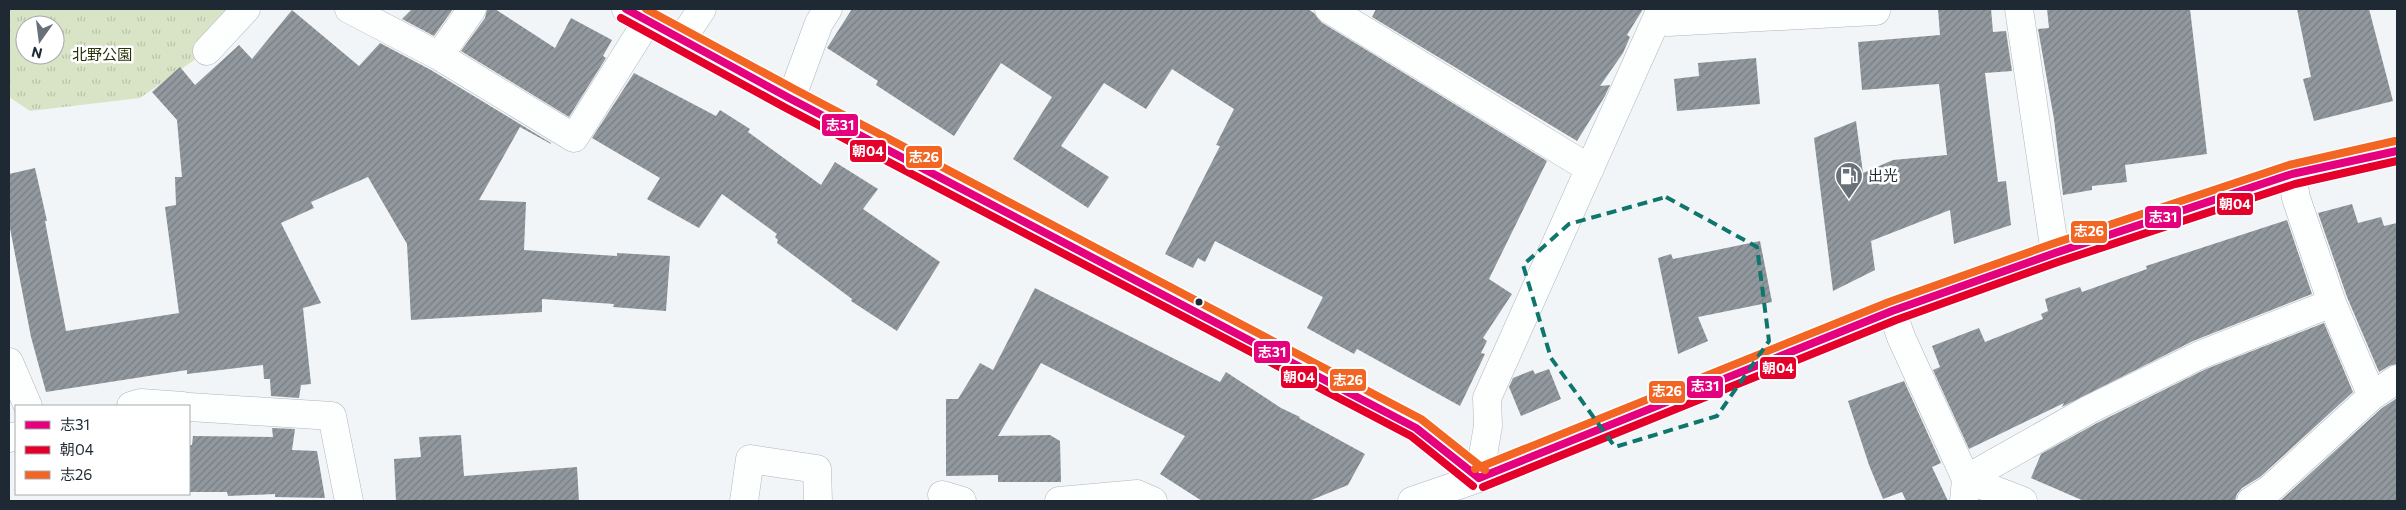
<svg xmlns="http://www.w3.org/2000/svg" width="2406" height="510" viewBox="0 0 2406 510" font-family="Commissioner,'Noto Sans JP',sans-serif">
<defs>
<pattern id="park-tufts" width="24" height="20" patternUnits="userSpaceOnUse" patternTransform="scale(1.25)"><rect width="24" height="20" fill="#d9e3c6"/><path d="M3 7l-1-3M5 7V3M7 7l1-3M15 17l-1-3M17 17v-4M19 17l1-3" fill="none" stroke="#bac3ab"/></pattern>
<pattern id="building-hatch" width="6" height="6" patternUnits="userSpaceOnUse" patternTransform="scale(1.25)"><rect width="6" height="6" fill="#92999e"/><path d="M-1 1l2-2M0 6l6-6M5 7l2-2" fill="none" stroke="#777d81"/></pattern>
</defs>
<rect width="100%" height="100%" fill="#f2f5f8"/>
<path fill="url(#park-tufts)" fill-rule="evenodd" d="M9,9h237l-39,42 -67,47 -110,13 -21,-14zM25,25h30v30h-30z"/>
<path fill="url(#building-hatch)" d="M412,9h41l-19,27 -32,-17z
M487,9h8l60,39 16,-30 41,22 -9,16 3,2 -37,59 -108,-66 24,-33z
M852,9h456l6,4 7,9 226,139 -58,118 23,15 -29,44 4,3 -6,12 4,1 -25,52 -103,-57 -3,5 -47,-26 16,-31 -108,-56 -10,21 -7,-4 -5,10 -28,-14 55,-108 -4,-1 18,-36 -62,-40 -26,40 -42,-26 -43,63 48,31 -21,31 -75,-49 39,-62 -51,-34 -47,73 -78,-51 2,-4 -51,-33z
M1376,9h267l-16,26 3,2 -7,16 -23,33 10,-1 -5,11 -28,45 -205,-124z
M1938,9h53l2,23 13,-1 6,40 -27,2 13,109 8,-1 5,44 -57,19 -4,-34 -79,31 4,29 -42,21 -19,-153 42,-17 7,52 30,-13 54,-5 -8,-71 -77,6 -4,-48 82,-7z
M2047,9h143l17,145 -82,11 2,17 -35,4v4l-29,5 -9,-76 -16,-90 11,-1z
M2297,9h72l24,92 -79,20 -11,-42 8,-2z
M292,10l67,56 21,-23 51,27 120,73v1l-31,-17 -41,73 47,2 -2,48 93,6v-3l53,3 -4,55 -53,-4 1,-3 -72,-5v13l-131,8 -4,-76 -39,-67 -57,25 3,6 -33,15 40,80 -18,5 8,76 -10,1 -2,13 -28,-2 -1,-17h-6l-1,-14 -76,9v-4l-141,22 -15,-55 -22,-114v-49l26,-6 12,53h-2l21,110 113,-18 -14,-106 11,-2 -1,-28h7l-5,-57 -25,-28 28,-25 15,18 44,-40 13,14z
M1756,58l4,46 -83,7 -3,-32 25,-3 -1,-13z
M634,73l82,43 4,-6 30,19 -2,3 73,53 14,-23 43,27 -15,20 77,53 -43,69 -46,-30 1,-2 -75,-56 1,-3 -3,-3 2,-3 -55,-40 -23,34 -52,-29 13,-21 -68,-40z
M2352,204l6,19 23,-6 3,9 13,-3v141l-8,2 -10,6 -32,-75 -29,-84z
M2287,220l25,74 -119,47 -131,66 2,-4 -95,46 -36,-79 7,-3 -8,-21 47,-18 6,14 58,-23 -2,-5 7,-3 -3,-12 35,-12 2,5 65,-23 -1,-3z
M1760,241l12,61 -74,15 10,24 -30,13 -20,-96 13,-4 2,5z
M1035,288l185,94 6,-10 55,36 19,9 -1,1 66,36 -17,31 -39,16h-107l-42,-27 25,-38 -144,-73 -43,73 52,-1 10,6 1,41h-63v-7l-52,1v-77h12l22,-36 13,7z
M2324,323l29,69 -93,85 -18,11 -5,6 -2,7h-151l-53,-23 10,-24 56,-31 109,-54z
M1549,369l12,30 -40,17 -12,-29 4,-9 20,-8 2,4z
M1904,381l37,82 -9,4 16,34h-42l-4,-9 -19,7 -14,-34 -21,-64z
M2397,398v103h-117l102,-93z
M272,428l23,1 -3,21 25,1 8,47 -50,-1v-3l-47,2 -1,-4h-38v-47h3l1,-9 80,1z
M461,435l3,41 113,-9 2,34h-183l-2,-42 27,-2 -2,-20z"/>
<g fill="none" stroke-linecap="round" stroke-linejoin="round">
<defs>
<path id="minor" d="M349,9l90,47 33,-47
M626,9l165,90 625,329 63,50 9,-52 -1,-28 174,-389
M1329,9l261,160
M2019,9l36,244
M1657,20l11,2 208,-11
M682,39l20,-30
M207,51l39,-42
M439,56l135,82 74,-118
M791,99l28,-76 9,-14
M1892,311l9,26 65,142 -2,22
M9,362l19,44
M2372,396l25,-17
M131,406l10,-3 42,3
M189,407l143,9 17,85
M9,438l7,-2
M1966,479l124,-70 110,-54 132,-52 -36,-105 -4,-24
M1966,479l57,22
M942,495l20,6
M744,501l6,-42 67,10 1,32
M1059,501l78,-7 16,7
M2251,501l19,-12 102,-93 -40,-93"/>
<path id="major" d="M1412,501l67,-23 413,-167 163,-58 237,-79 105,-23"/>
</defs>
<use href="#minor" stroke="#afb6bc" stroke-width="29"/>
<use href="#major" stroke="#afb6bc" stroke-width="29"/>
<use href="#minor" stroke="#fdfefe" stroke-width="28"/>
<use href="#major" stroke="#fdfefe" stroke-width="28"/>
<defs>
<path id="bus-1" d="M626,9l165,90 625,329 63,50
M1479,478l413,-167 163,-58 237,-79 105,-23"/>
<path id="bus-2" d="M621,18l165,90 625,328 62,50
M1483,487l413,-167 162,-58 237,-78 102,-23"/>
<path id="bus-3" d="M646,9l150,81 625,329 64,51
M1475,469l414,-167 163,-58 237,-79 106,-24"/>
</defs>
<use href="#bus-1" stroke="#fff" stroke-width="11"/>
<use href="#bus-2" stroke="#fff" stroke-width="11"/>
<use href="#bus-3" stroke="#fff" stroke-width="11"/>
<use href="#bus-1" stroke="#e5007d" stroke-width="8"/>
<use href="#bus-2" stroke="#e4002b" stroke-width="8"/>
<use href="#bus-3" stroke="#f26522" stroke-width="8"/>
</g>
<path fill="none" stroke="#0f766e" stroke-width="4" stroke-dasharray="10 6" stroke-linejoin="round" d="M1666,197l91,50 12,94 -52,75 -102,31 -64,-89 -28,-93 46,-41z"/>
<defs>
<symbol id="fuel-pin" viewBox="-11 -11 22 30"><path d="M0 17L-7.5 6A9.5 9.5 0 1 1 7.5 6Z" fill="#687078" stroke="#fff"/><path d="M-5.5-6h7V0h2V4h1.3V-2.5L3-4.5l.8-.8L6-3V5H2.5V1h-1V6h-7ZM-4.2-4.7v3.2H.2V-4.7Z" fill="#fff"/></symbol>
</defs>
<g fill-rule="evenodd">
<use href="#fuel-pin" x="1833" y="160" width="32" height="43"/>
</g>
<circle fill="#1e2933" stroke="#fff" stroke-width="2" cx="1199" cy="302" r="4.5"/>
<g text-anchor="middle" stroke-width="5" stroke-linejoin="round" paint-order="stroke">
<g font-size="15" fill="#283109" stroke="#fff">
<text x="102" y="60">北野公園</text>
</g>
<g font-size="15" fill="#1e2933" stroke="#fff" text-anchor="start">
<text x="1868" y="181">出光</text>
</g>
</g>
<g stroke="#fff" stroke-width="2">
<rect x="821" y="113" width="38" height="24" rx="5" fill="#e5007d"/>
<rect x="849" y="139" width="38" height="24" rx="5" fill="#e4002b"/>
<rect x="905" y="145" width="38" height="24" rx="5" fill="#f26522"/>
<rect x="2216" y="192" width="38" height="24" rx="5" fill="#e4002b"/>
<rect x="2144" y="205" width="38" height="24" rx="5" fill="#e5007d"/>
<rect x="2070" y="220" width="38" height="24" rx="5" fill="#f26522"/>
<rect x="1253" y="340" width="38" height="24" rx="5" fill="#e5007d"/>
<rect x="1759" y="356" width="38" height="24" rx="5" fill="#e4002b"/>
<rect x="1280" y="365" width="38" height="24" rx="5" fill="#e4002b"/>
<rect x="1329" y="368" width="38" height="24" rx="5" fill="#f26522"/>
<rect x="1686" y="375" width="38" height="24" rx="5" fill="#e5007d"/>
<rect x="1648" y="380" width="38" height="24" rx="5" fill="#f26522"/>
</g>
<g font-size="14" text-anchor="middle" font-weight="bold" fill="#fff">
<text x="840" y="130">志31</text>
<text x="868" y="156">朝04</text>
<text x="924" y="162">志26</text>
<text x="2235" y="209">朝04</text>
<text x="2163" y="222">志31</text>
<text x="2089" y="236">志26</text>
<text x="1272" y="357">志31</text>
<text x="1778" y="373">朝04</text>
<text x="1299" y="382">朝04</text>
<text x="1348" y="385">志26</text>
<text x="1705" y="391">志31</text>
<text x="1667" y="396">志26</text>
</g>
<rect width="2406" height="510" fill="none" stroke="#1e2933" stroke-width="20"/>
<rect x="15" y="405" width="175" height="90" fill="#ffffff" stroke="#a5a9ad"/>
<rect x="25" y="421" width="25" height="8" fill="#e5007d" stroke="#a5a9ad"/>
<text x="60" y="430" font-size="15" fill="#1e2933">志31</text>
<rect x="25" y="446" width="25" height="8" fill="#e4002b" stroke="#a5a9ad"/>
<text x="60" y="455" font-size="15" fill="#1e2933">朝04</text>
<rect x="25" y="471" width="25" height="8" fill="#f26522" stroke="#a5a9ad"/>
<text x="60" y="480" font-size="15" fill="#1e2933">志26</text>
<g transform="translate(40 40) rotate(194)"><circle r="24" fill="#ffffff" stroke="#a5a9ad"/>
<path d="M0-4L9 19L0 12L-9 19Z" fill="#687078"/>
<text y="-8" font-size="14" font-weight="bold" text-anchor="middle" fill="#1e2933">N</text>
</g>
</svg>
